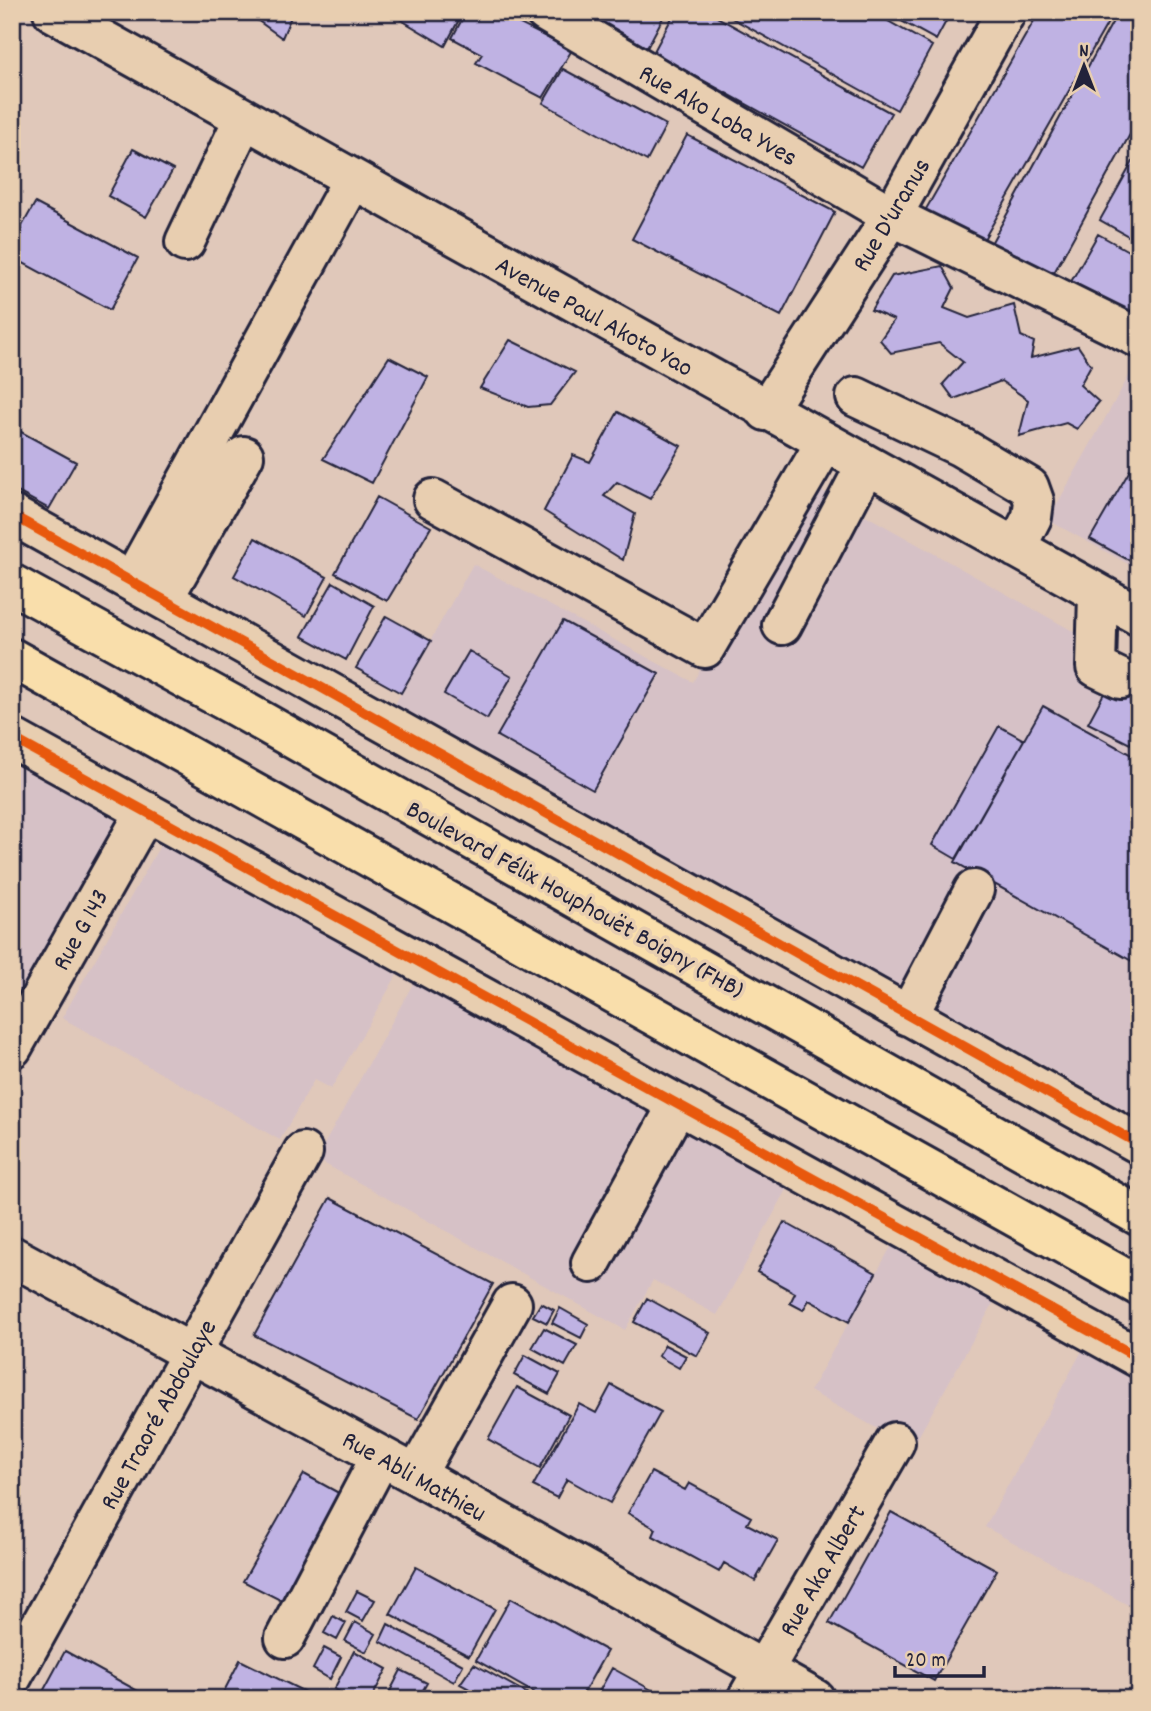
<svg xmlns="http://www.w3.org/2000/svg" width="1151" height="1711" viewBox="0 0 1151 1711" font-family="Dekko,sans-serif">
<rect width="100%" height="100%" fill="#e0c8ba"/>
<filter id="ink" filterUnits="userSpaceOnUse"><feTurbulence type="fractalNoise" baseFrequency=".0143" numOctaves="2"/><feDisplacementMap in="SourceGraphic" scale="14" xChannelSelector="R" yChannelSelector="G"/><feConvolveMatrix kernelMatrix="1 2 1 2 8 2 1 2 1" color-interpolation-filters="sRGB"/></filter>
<g filter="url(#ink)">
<path fill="#d6c1c6" d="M1139,358v212l-91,-50z
M806,482l333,186v450l-745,-412 79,-142 220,118z
M12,758l107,57 -107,197z
M162,842l235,133 -66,114 -17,-9 -34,60 -218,-122z
M415,980l374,206 -72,129 -64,-35 -28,50 -309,-171z
M892,1245l102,57 -82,146 -102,-57z
M1082,1351l57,31v229l-154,-84z"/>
<path fill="#bfb2e3" stroke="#22223b" stroke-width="2" d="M246,12h47l-11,26z
M388,12h75l-18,34z
M466,12h30l76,38 -29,48 -67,-35 6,-9 -30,-16z
M586,12h80l-19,36 -62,-33z
M675,12h33l183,101 -30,54 -208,-114z
M721,12h151l60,34 -35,64z
M885,12h66l-15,28z
M1039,12h75l-135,236 -57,-32z
M1118,12h21v106l-89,162 -61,-33z
M563,69l103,56 -19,36 -104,-58z
M687,135l148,77 -54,104 -149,-77z
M133,149l40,21 -27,47 -38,-21z
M1136,156l3,1v85l-39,-22z
M35,203l103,55 -28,52 -98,-53v-13z
M1098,234l41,23v70l-71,-40z
M942,266l12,22 -10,20 25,10 45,-13 7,31 13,6 -3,16 47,-12 13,19 -11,20 19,17 -22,27 -11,-6 -47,13 9,-36 -27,-19 -47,18 -11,-15 20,-22 -24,-19 -48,10 -11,-13 14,-20 -23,-10 21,-34z
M510,340l65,32 -25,33 -22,2 -48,-19z
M389,357l39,20 -56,106 -49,-24z
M618,412l63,34 -31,53 -33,-17 -13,14 31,18 -12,46 -79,-49 29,-56 17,7z
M12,427l64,35 -27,47 -37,-20z
M1130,470l9,5v72l-9,14 -40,-22z
M377,497l54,30 -44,74 -52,-28z
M255,538l72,39 -21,39 -72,-40z
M333,582l41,24 -28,54 -44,-24z
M386,616l45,25 -30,52 -45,-25z
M563,621l96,53 -66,116 -96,-54z
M469,651l43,25 -25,43 -43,-25z
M1118,667l21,11v49l-9,17 -42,-21z
M1043,706l96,53v206l-184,-103z
M999,726l25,14 -68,119 -24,-14z
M330,1198l163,86 -75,135 -164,-84z
M784,1222l92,51 -27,49 -40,-22 -6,10 -13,-7 5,-10 -38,-21z
M647,1298l63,35 -13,23 -63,-34z
M541,1303l13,7 -7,13 -14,-7z
M560,1308l28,16 -7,14 -29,-15z
M544,1328l33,17 -12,21 -33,-18z
M665,1345l21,11 -7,12 -21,-12z
M525,1355l35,19 -11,20 -35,-19z
M611,1385l50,27 -51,91 -43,-24 -10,19 -24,-12 46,-82 17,9z
M517,1387l52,28 -29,53 -52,-29z
M651,1472l34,18 4,-7 62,34 -4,7 31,16 -23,41 -31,-18 -5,9 -66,-36 3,-7 -28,-16z
M304,1474l42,23 -62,105 -41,-21z
M891,1512l106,58 -63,111 -105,-58z
M416,1567l79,42 -26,47 -79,-42z
M357,1591l18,9 -12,21 -17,-9z
M511,1598l96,53 -27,48h-35l-69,-39z
M333,1616l13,7 -9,17 -13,-7z
M355,1622l21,12 -10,18 -21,-11z
M388,1624l75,41 -9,17 -74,-41z
M324,1648l17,9 -11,22 -17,-10z
M65,1651l82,45 -1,3h-107z
M354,1651l33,18 -16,30h-18l-19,-10z
M240,1660l79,39h-99z
M474,1664l63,35h-49l-28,-15z
M612,1668l54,30 -71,1z
M401,1670l26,13 -9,16h-32z"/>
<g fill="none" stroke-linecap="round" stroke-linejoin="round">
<defs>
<path id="minor" d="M53,12l1086,604
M545,12l347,204 247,122
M185,242l59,-124
M856,397l105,50 68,40 5,14 -2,16 -16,31
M766,411l126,-195 114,-204
M433,499l272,149 120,-205
M12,515l1127,629
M132,581l221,-402
M1098,594l-2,73 25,12
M163,599l81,-143
M782,625l84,-160
M12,738l1127,620
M908,1016l66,-126
M12,1048l134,-237
M12,1256l404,219 399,224
M591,1263l87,-159
M416,1475l96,-171
M285,1638l96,-182
M12,1677l291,-525
M747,1699l148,-257"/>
<path id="highway" d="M12,584l223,122 904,510
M12,658l1127,628"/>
</defs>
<use href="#minor" stroke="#22223b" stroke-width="44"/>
<use href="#highway" stroke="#22223b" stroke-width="44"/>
<use href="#minor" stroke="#e8ceb0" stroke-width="38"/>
<use href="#highway" stroke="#f9deab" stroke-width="38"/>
<defs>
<path id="cycleway" d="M12,515l1127,629
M12,738l1127,620"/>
</defs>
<use href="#cycleway" stroke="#e8ceb0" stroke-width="15"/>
<use href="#cycleway" stroke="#e8590c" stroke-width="10"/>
</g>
</g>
<g text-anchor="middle" stroke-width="7" stroke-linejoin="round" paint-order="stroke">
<g font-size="26" fill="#22223b" stroke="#e8ceb0">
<text transform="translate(719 114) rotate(30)" y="9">Rue Ako Loba Yves</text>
<text transform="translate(890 214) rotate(-59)" y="9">Rue D'uranus</text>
<text transform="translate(595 315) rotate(29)" y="9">Avenue Paul Akoto Yao</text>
<text transform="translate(576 898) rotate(29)" y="9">Boulevard Félix Houphouët Boigny (FHB)</text>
<text transform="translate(79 929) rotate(-61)" y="9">Rue G 143</text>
<text transform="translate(157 1414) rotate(-61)" y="9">Rue Traoré Abdoulaye</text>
<text transform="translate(415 1475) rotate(29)" y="9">Rue Abli Mathieu</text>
<text transform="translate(821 1570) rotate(-60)" y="9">Rue Aka Albert</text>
</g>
</g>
<rect width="1151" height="1711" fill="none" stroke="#e8ceb0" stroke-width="42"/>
<rect x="21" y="21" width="1109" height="1669" fill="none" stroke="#22223b" stroke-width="2.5" filter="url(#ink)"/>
<g transform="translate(1084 66)" stroke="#e8ceb0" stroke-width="5" paint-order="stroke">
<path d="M0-5L12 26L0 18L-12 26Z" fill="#22223b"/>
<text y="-10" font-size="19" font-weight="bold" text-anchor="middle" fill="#22223b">N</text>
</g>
<path d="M895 1666v10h89v-10" fill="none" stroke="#22223b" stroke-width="3.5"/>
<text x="906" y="1666" font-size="21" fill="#22223b" stroke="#e8ceb0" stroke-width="5" paint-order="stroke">20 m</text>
</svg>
